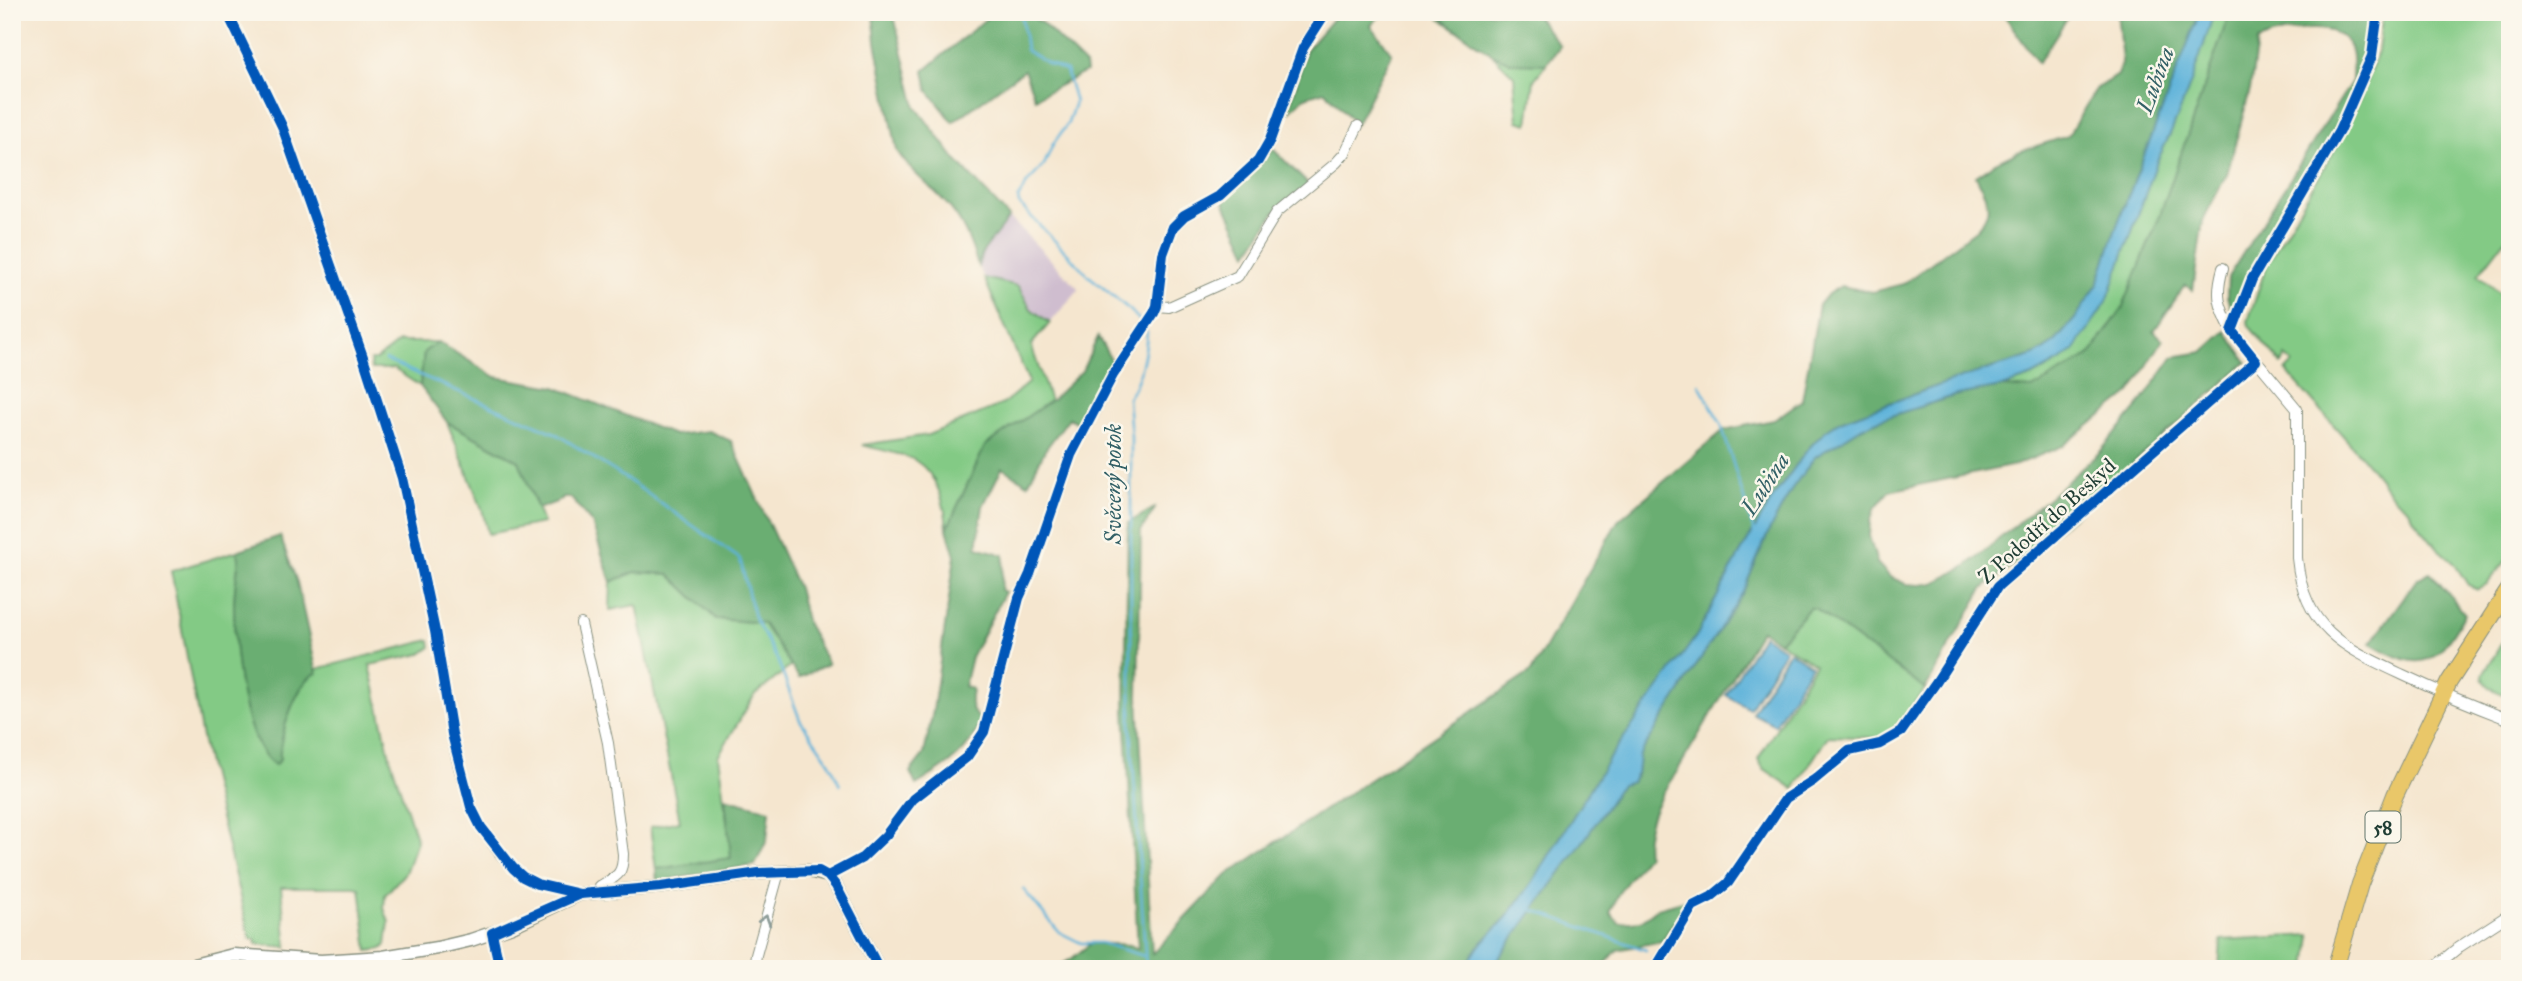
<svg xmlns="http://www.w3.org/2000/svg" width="2522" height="981" viewBox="0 0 2522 981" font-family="'IM FELL Great Primer',serif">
<rect width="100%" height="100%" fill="#fbf7ec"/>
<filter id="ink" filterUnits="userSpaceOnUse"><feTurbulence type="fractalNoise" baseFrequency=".0143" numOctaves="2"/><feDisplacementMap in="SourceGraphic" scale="14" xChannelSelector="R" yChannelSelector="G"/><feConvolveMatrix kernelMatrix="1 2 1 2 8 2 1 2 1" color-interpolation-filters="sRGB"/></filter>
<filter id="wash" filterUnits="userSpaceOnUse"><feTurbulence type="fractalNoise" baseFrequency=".00686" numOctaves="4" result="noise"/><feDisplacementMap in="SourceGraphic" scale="28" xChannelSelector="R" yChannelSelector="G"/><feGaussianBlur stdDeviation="1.57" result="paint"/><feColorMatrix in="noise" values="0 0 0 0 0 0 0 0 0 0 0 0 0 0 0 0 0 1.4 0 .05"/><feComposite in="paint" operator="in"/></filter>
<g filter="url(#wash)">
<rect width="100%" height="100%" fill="#f5e6cf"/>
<path fill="#cfbdcf" d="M1009,217l70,72 -29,34 -19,-14 -13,-23 -34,-8 -6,-12 4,-13z"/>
<path fill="#83ca85" stroke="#51845c" stroke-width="2" d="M1444,12h89l27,34 -26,34 -6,44 -10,-3 -4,-45 -22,-22 -53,-36z
M2214,12h16l-71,206 -37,91 -33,47 -57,33 -30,-2 31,-11 29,-16 50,-73 46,-128 11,-23 35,-92z
M2383,12h123l4,7v214l-32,42 32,26v255l-23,28 -9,5 -10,-4 -14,-22 -17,-15 -22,-27 -6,-11 -14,-11 -34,-43 -70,-79 -5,-7 7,-7 -7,-7 -4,8 -3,-3 -30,-35 -1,-5 19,-57 72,-122 16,-32 23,-59z
M984,278l34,8 13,23 19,14 -19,22 19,56 -65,45 -38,83c-1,-23 -10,-55 -31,-68 -10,-7 -41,-12 -54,-16l66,-10 75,-31 26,-22z
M399,342h39l-14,10 -4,34 -26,-17h-23l-1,-9h6z
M447,422l72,39 24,62 -55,11 -6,-25z
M237,551l2,7c-2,16 -5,32 -5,48 0,40 6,135 41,159l5,-5c-2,-24 12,-58 25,-78 4,-5 8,-8 11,-13l114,-29 1,7 -10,7 -51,11 20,92 27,84 -12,32 -20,22 -1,13 5,14 -3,23 -4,4 -14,2 -8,-63 -5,-1h-74l6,60 -31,-3v-5h-6l-47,-196 -32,-172z
M635,572l34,2 47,45 47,4 28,43 -37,30 -36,60 14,102 -76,11 -6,-42 30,-6 -43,-216 -27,5 1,-28z
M1809,608h6l110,81 -38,49 -59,-2 -34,53 -31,-21 -5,-9 57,-95 -36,-22z
M2510,629v68c-11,-5 -26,-9 -27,-22z
M2311,935l-4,34h-88l2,-29z"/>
<path fill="#6aae72" stroke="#447653" stroke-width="2" d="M873,12h20l23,95 40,53 53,57 -27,36 -4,13c-7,-23 -15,-45 -32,-63 -16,-18 -36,-31 -49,-52l-21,-109z
M994,12h36l5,7 7,4 43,42 1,7 -51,26 -11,-28 -71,52 -25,-32 -4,-19z
M1336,12h48l-13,13 21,29 -36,70 -31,-33 -20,6 -17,16 18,-63 29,-34z
M1447,12h86l27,34 -14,18 -34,-1 -20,-9 -49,-34z
M2002,12h69l-33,51z
M2117,12h83l-84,216 -18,56 -23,35 -20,23 -20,13 -81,25 -114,41 -15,10 -17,18 -34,47 -37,63 -40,76 -87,122 -78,126 -26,35 -27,28 -15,23h-412l18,-9 21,-17 39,2 8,4 -13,-239 3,-187 28,-16 -15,24 -3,166 14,257 75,-79 304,-203 87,-151 106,-91 50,-10 28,-20 17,-95 9,-11 13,-8 31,6 31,-8 74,-55c19,-22 9,-30 -1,-53l19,-13 23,-11 50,-16 28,-47 21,-14 5,-14z
M2230,12h103c13,3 28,0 42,0l-5,45 -32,73 -91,148 -15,37 -5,-19 1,-19 124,-196c0,-10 2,-24 -2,-33 -13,-32 -69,-16 -93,-7l-7,49 -23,84 -24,46 -10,70 -8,-5 -31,46 9,9 -33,53 -67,53 -47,19 -127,26 -14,17 -5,14 -1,14 8,27 13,14 16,7 14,1 14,-2 31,-16 87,-72 48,-43 38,-45 35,-50 30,-5 23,-21 21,31 -173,154 -92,74 -57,99 -110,-81h-6l-30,34 -18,-12 -85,143c-17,23 -33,53 -29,82l-29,39 -8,19 9,10 22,-2 17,-13 31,-9 -27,42 -45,9 -10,12 -10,7h-106l96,-133 34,-51 11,-3 5,-7 2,-19 104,-164 26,-61 24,-44 22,-30 48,-30 21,-9 73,-23 45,-8 30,2 57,-33 33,-47 37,-91z
M1273,149l36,36 -35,28 -26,40 -24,-51z
M1098,337l16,28 -33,60 -12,-7 -24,32 -17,34 -26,-16 -19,38 -6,41 27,8 -3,35 4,2 -34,65 -7,29 8,3c-2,12 -3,25 10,30 -15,37 -34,46 -66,66l-6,-13 14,-18 9,-43 22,-155 -8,-27 38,-83 68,-47 29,-28z
M438,342l58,35 59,10 119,48 35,-4 22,10 67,147 9,36 21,40 -29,14 -36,-55 -47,-4 -47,-45 -34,-2 -24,10 -19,-59 -21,-25h-8l-1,2 -24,9 -19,-48 -72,-39 -27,-36 4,-34z
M280,536l17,46 20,91c-21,8 -39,66 -37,87l-5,5c-35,-24 -41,-119 -41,-158 0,-16 3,-33 5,-49l-2,-7z
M2430,572l35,42c-30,49 -39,62 -94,29l46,-64z
M725,798l45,12 -3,30 -12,25 -98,17 -1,-13 75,-11z"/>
<path fill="#5eb3da" stroke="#3e7887" stroke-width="2" d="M2200,12h14c-15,50 -32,101 -56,147l-51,142 -32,48 -13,11 -29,16 -31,11 -45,8 -73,23 -21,9 -48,30 -22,30 -24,44 -26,61 -104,164 -2,18 -5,8 -11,3 -34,51 -96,133h-27l15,-23 27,-28 26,-35 78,-126 87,-122 40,-76 37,-63 34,-47 17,-18 15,-10 114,-41 81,-25 20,-13 20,-23 23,-35 18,-56z
M1763,635l22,15 -36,59 -23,-14z
M1789,651l22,14 -36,60 -23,-12z"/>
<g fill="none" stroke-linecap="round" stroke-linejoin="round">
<path stroke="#5eb3da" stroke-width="2.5" d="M1021,12l5,38 21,13 19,8 9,31 -7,21 -15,21 -9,21 -16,17 -10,16 1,6 70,72 42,35 11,12
M385,360l170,73 76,49 109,77 14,58 24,44 22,59 30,43 10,22
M1699,384l22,40 33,108
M1023,889l36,43 22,11h20l43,13
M1530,909l116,41
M1146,969l-15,-240v-292l-3,-39c12,-16 18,-46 19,-66"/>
</g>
</g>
<g filter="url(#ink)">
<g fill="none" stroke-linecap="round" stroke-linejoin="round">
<defs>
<path id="minor" d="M2223,268c-8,28 -4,38 9,63l65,78v149c7,71 46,89 104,116 36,17 72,32 109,46
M1157,306l12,1 69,-31 39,-64 59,-49 9,-10 13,-27
M402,478c11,50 22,100 32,151 16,80 17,183 82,242 17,15 42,18 64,23
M581,624l27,119 15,111c0,21 -6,22 -23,32l1,6
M828,876l34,-18 24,-23 27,-36 54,-42 17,-25 35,-134 11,-24 41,-119 42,-80 41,-62 3,-7 6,-52 10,-27 11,-11 36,-20 38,-35 12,-21 33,-92 23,-36
M492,933l8,36
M754,969l2,-14 23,-83
M1655,969l38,-63 18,-9 17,-14 58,-85
M2432,969l27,-22 51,-33"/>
<path id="tertiary" d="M178,969l55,-14 88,6 62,-4 54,-9 34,-8 41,-14 68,-32 81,-7 98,-14 50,-2 19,5 8,10 43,83"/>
<path id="primary" d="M2335,969l25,-85 35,-89 54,-113 61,-94"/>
</defs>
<use href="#minor" stroke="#8a9282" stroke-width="12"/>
<use href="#tertiary" stroke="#8a9282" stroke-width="15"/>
<use href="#primary" stroke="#8a9282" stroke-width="18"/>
<use href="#minor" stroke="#fff" stroke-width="10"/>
<use href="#tertiary" stroke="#fff" stroke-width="12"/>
<use href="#primary" stroke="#e9c769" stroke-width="16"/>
<defs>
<path id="cycleway" d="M227,12l55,114 81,231 39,121 33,153 17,103 19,73 10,20 32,41 10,9 14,7 43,10 81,-7 98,-14 60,-2 9,5 8,10 43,83
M828,876l34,-18 24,-23 27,-36 54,-42 17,-25 35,-134 11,-24 41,-119 42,-80 41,-62 3,-7 6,-52 10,-27 11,-11 36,-20 38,-35 12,-21 33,-92 23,-36
M500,969l-8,-36 88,-39
M1655,969l38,-63 18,-9 17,-14 58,-85 28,-18 35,-29 31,-7 21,-12 36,-51 61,-95 258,-225 -24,-30 20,-52 87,-148 33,-75 6,-44"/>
</defs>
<use href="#cycleway" stroke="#fbf7ec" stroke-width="15"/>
<use href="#cycleway" stroke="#0057b8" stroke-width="10"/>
</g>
<defs><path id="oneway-chevron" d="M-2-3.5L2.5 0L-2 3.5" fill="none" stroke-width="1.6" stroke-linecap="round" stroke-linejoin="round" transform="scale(1.75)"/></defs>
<use stroke="#8f9e9a" href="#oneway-chevron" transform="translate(765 920) rotate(-73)"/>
</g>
<g text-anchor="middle" stroke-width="5" stroke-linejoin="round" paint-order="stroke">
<rect fill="#fbf7ec" stroke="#61756b" stroke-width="2" x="2365.5" y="811.5" width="35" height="31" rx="5"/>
<g font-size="19" font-weight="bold" fill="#1f3d34">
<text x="2383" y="834">58</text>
</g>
<g font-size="21" fill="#1f3d34" stroke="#fbf7ec">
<text transform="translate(2047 521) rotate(-42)" y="7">Z Pododří do Beskyd</text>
</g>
<g font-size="23" font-style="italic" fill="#326066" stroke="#fbf7ec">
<text transform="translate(2155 80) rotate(-70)" y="8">Lubina</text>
<text transform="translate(1113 484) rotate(-90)" y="8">Svěcený potok</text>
<text transform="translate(1765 484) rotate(-57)" y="8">Lubina</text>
</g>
</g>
<rect width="2522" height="981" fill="none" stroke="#fbf7ec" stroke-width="42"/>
</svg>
